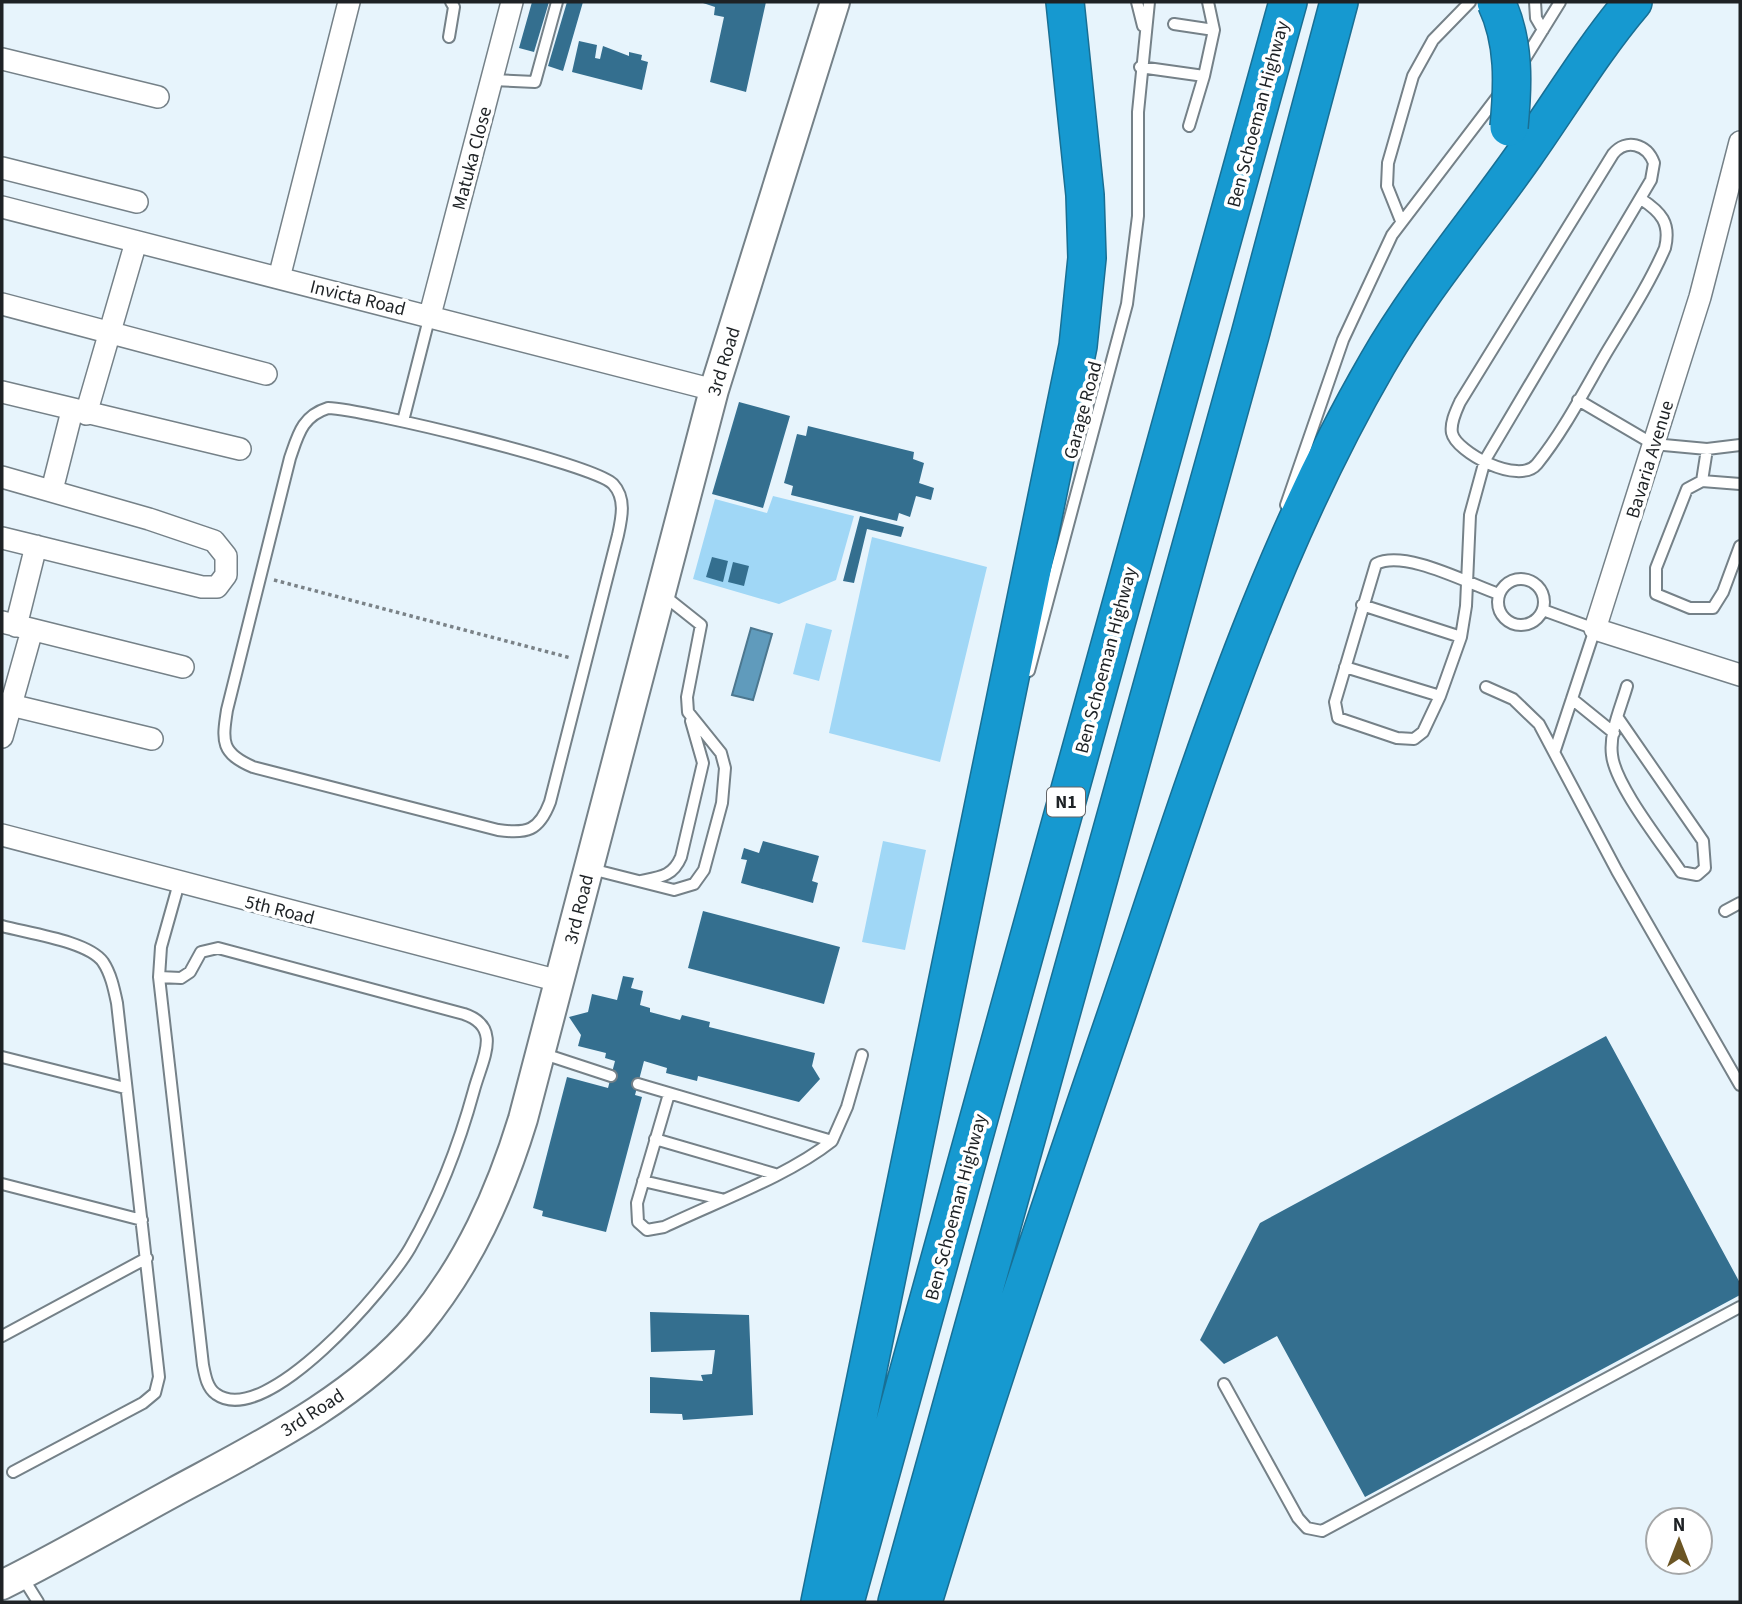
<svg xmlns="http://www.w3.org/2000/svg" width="1742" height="1604" viewBox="0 0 1742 1604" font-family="'Source Sans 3',sans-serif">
<rect width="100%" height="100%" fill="#e7f4fc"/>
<path fill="#a0d7f6" d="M773,496l81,20 -18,64 -57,24 -86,-25 22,-80 52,14z
M872,537l115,30 -47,195 -111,-29z
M806,623l26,7 -13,51 -26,-7z
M883,841l43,9 -21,100 -43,-8z"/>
<path fill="#609bbc" stroke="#4c778f" stroke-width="2" d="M751,628l21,6 -19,66 -21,-5z"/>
<path fill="#346f8f" d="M532,2h17l-15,50 -15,-4z
M567,2h16l-20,69 -15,-5z
M700,2h66l-20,90 -36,-10 14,-65 -10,-2 1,-8z
M579,41l18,4 -2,13 5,1 3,-13 26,10v-4l13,3 -1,5 7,2 -6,28 -70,-18z
M739,402l51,14 -27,92 -51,-14z
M808,426l106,26 -1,7 11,4 -5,20 15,5 -3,12 -15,-4 -6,21 -11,-4 -2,8 -106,-26 2,-9 -9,-3 13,-49 9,2z
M860,516l44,11 -3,10 -34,-8 -13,54 -11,-2z
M712,557l16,4 -5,21 -17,-5z
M733,562l16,4 -5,20 -16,-4z
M763,841l56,15 -7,25 6,2 -5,20 -72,-20 6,-23 -6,-1 3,-11 15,5z
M703,911l137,36 -16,57 -136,-36z
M623,976l11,2 -3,10 12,3 -3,14 10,3v4l30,8 2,-5 28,7 -1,5 106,26 -3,13 8,13 -21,23 -101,-26 -1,5 -31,-8 1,-5 -23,-7 -9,34 7,2 -36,135 -64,-16 1,-5 -10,-3 34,-131 41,11 7,-27 -10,-3 1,-5 -28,-7 3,-11 -12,-18 19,-5 4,-18 25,6z
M1606,1036l134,247v12l-375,202 -88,-161 -53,28 -24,-24 60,-117z
M650,1312l99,3 4,100 -70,5 -1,-6 -32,-1v-36l53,4 -2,-6 11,-1 3,-24 -64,2z"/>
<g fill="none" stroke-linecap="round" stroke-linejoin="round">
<defs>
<path id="lane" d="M1137,2l6,24
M1535,2l1,16 7,12
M1174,24l40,6
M449,37l5,-30 -3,-5
M1521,65l39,-63
M1140,67l64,9 10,-46 -6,-28
M492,80l43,2 22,-80
M1189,126l15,-50
M1401,221l-14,-35 1,-23 25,-87 20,-36 37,-38
M1578,400l75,44 54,5 33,-4
M328,408c35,1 265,56 285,76 13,14 9,33 5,51l-68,267c-11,29 -23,32 -52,28l-245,-63c-32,-14 -31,-25 -26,-57l63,-252c8,-23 12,-42 38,-50z
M403,421l27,-106
M1702,481l5,-32
M1740,484l-38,-3 -15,8 -31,79v26l34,14h23l10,-16 17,-46
M1286,505l57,-165 49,-105 109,-143
M1498 602a23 23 0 1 1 46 0a23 23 0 1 1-46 0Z
M1499,594c-30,-10 -94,-45 -123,-30l-41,138 3,16 59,20 17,1 9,-7 17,-36 21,-59 5,-31 4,-91 15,-55 166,-280 3,-17c-7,-19 -28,-25 -41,-9l-153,248c-4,9 -10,21 -8,31 4,19 67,53 85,31 26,-32 47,-73 68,-109 21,-35 44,-70 60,-107 6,-25 -4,-36 -24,-49
M1362,605l99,32
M1543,610l52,19 -40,121
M1345,667l95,29
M1029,671l98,-367 11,-88v-104l11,-110
M1486,687l27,12 26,25 78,147 123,214
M1572,699l42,34
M1618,718l85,123 2,27 -8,7 -16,-3c-18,-27 -66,-87 -69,-117 -3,-22 9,-48 15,-69
M591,869l83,21 20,-6 10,-14 18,-67 3,-35 -4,-15 -33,-41 -1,-15 14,-72 -39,-31
M641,881c20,-4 32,-5 40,-24l22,-94 -12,-42
M1725,911l15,-8
M2,926c25,7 86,15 101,36 8,12 11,27 14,41l42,374 -4,16 -12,10 -130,69
M159,977l22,1 9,-6 11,-20 17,-4 246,66c39,13 18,46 10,76 -15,55 -36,109 -64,158 -22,38 -144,182 -194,146 -9,-6 -11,-19 -13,-29l-44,-388 2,-30 18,-64
M541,1053l70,23
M2,1057l123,31
M638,1084l194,57 15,-34 15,-52
M669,1094l-32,109 1,19 9,8 17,-3c52,-25 124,-51 168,-86
M655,1139l120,35
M643,1181l78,18
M2,1184l140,36
M2,1336l145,-78
M1224,1384l74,134 9,10 15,3 418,-224
M23,1578l15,24"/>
<path id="street" d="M2,59l156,38
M1740,142l-40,155 -105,332 145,46
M2,168l135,34
M2,207l712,183
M279,278l70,-276
M2,304l264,70
M430,315l82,-313
M2,392l238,57
M86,414l50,-172
M2,477l147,42 65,22 12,15v19l-9,12h-15l-200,-49
M52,490l20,-79
M2,622l181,45
M16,626l20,-80
M2,703l150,36
M2,737l30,-107
M2,835l557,146"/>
<path id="secondary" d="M2,1585c58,-29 115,-62 172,-93 85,-46 180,-92 244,-167 51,-62 82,-131 105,-206l191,-729 121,-388"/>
<path id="highway" d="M820,1602l258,-1256 9,-88 -2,-63 -20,-193
M845,1602l443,-1600
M897,1602l353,-1267 89,-333
M923,1602c60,-198 127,-394 194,-589 75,-220 143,-447 260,-649 43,-75 99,-140 148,-210 36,-51 68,-105 108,-152"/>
</defs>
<use href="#lane" stroke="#758188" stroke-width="14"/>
<use href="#street" stroke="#758188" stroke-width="24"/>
<use href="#secondary" stroke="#758188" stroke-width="32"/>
<use href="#highway" stroke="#196f94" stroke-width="40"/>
<path stroke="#7a8287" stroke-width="3.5" stroke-dasharray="3.5 3.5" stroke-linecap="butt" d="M274,580l297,78"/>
<use href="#lane" stroke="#fff" stroke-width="10"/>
<use href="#street" stroke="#fff" stroke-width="21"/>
<use href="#secondary" stroke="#fff" stroke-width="28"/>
<use href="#highway" stroke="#1699d0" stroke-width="37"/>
<defs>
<path id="highway-bridge" d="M1496,2c19,40 17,83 13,125"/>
</defs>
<use href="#highway-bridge" stroke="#196f94" stroke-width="40" stroke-linecap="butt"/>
<use href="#highway-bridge" stroke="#1699d0" stroke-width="37"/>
</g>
<g text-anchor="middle" stroke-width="7" stroke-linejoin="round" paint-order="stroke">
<rect fill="#fff" stroke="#626466" stroke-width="2" x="1047" y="787.5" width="38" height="29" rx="5"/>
<g font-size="18" font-weight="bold" fill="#1e2225">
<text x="1066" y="808">N1</text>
</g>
<g font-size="19" fill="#1e2225" stroke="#fff">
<text transform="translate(1257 114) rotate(-75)" y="7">Ben Schoeman Highway</text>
<text transform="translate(471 158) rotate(-75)" y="7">Matuka Close</text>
<text transform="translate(358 297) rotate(14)" y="7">Invicta Road</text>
<text transform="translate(723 361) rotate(-73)" y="7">3rd Road</text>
<text transform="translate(1082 410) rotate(-75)" y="7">Garage Road</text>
<text transform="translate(1649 459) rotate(-73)" y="7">Bavaria Avenue</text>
<text transform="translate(1105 660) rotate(-75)" y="7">Ben Schoeman Highway</text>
<text transform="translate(280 909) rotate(14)" y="7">5th Road</text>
<text transform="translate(578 909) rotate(-76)" y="7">3rd Road</text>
<text transform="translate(955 1207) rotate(-75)" y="7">Ben Schoeman Highway</text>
<text transform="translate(312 1412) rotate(-33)" y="7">3rd Road</text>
</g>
</g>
<rect width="1742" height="1604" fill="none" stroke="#1e2225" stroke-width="7"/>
<g transform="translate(1679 1541)"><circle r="33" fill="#ffffff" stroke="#a5a7a8" stroke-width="2"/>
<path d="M0-5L12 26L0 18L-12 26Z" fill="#6b5524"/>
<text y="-10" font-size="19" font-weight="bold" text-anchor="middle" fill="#1e2225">N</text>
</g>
</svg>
